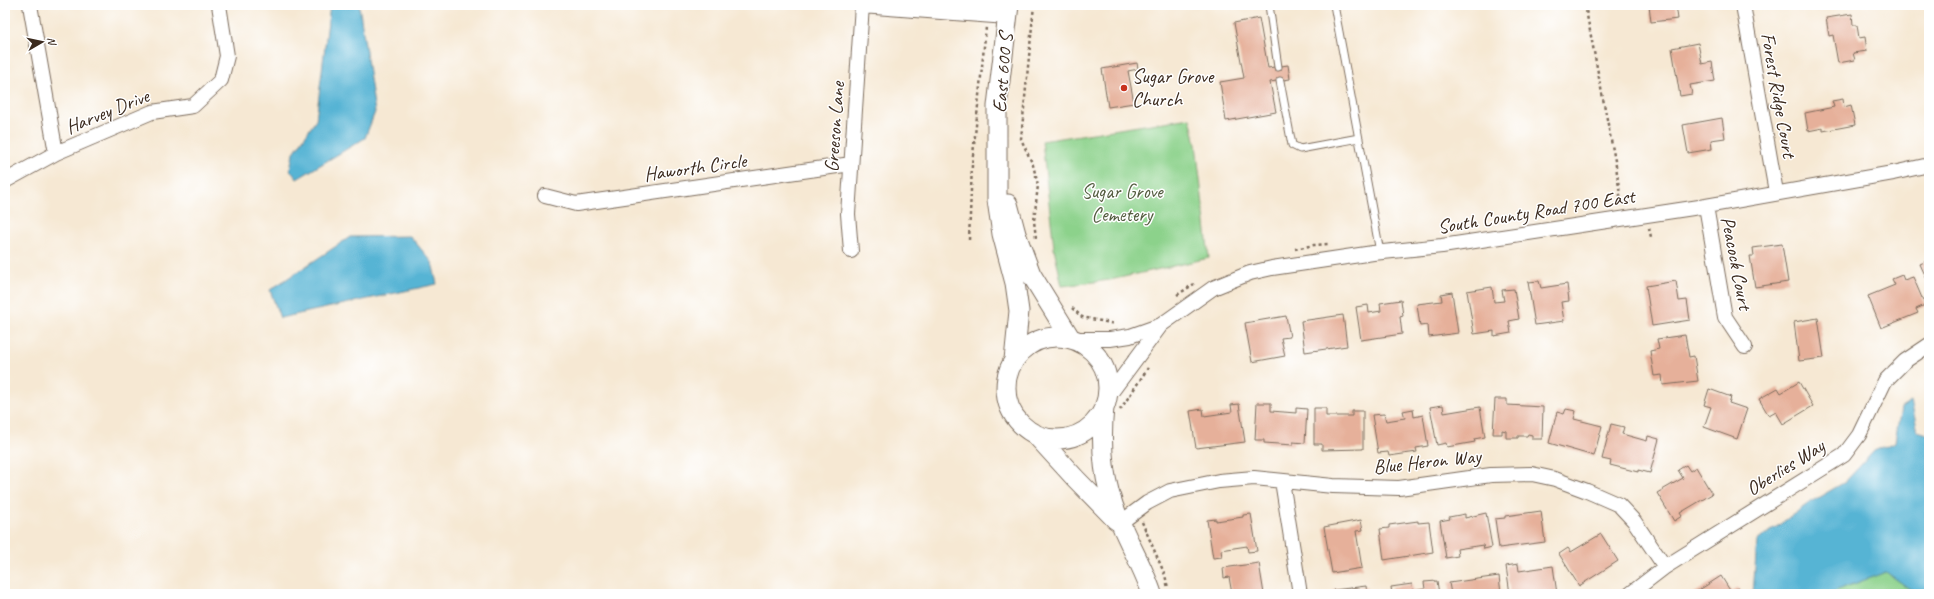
<svg xmlns="http://www.w3.org/2000/svg" width="1934" height="599" viewBox="0 0 1934 599" font-family="Caveat,sans-serif">
<rect width="100%" height="100%" fill="#fff"/>
<filter id="ink" filterUnits="userSpaceOnUse"><feTurbulence type="fractalNoise" baseFrequency=".025" numOctaves="2"/><feDisplacementMap in="SourceGraphic" scale="8" xChannelSelector="R" yChannelSelector="G"/><feConvolveMatrix kernelMatrix="1 2 1 2 8 2 1 2 1" color-interpolation-filters="sRGB"/></filter>
<filter id="wash" filterUnits="userSpaceOnUse"><feTurbulence type="fractalNoise" baseFrequency=".012" numOctaves="4" result="noise"/><feDisplacementMap in="SourceGraphic" scale="16" xChannelSelector="R" yChannelSelector="G"/><feGaussianBlur stdDeviation="0.9" result="paint"/><feColorMatrix in="noise" values="0 0 0 0 0 0 0 0 0 0 0 0 0 0 0 0 0 1.4 0 .05"/><feComposite in="paint" operator="in"/></filter>
<g filter="url(#wash)">
<rect width="100%" height="100%" fill="#f6e8d3"/>
<path fill="#8cd28b" stroke="#647e54" d="M1190,118l6,26 13,114 -99,22 -48,6 -8,-38 -12,-107z
M1929,503v91h-149z"/>
<path fill="#56b4d4" stroke="#486f79" d="M330,5h29l16,107 -10,26 -68,41 -7,-9 3,-16 23,-34z
M410,236l22,26 5,22 -157,34 -10,-28 80,-53z
M1911,402l7,29 11,4v152l-12,7 -31,-22 -59,22h-74l4,-53 52,-38 36,-21 29,-31 21,-9 6,-34z"/>
<g id="blocks">
<path fill="#e6b09a" d="M1649,5h27l2,14 -27,3z
M1852,14l1,11h4l2,13 6,-1 2,14 -14,2 2,7 -17,3 -5,-28 -4,1 -3,-18z
M1259,18l9,50 20,-3 2,14 -20,3 6,30 -50,9 -6,-39 24,-4 -10,-55z
M1698,43l4,21 10,-2 3,19 -25,4 2,9 -12,2 -8,-48z
M1137,63l1,6 -10,2 6,32 -26,4 -6,-38z
M1843,99l1,8 7,-2 4,20 -32,6v-3l-15,3 -3,-18 29,-6 -2,-6z
M1722,118l3,20 -14,2 1,9 -24,4 -5,-28z
M1782,244l6,38 -33,5 -5,-31h4l-1,-8z
M1929,260v24l-9,-20z
M1902,275l2,5 9,-3 12,28 -9,4 2,4 -37,15 -13,-32 27,-11 -3,-6z
M1539,281l2,7 26,-4 2,17 -8,1 3,19 -29,4 -7,-43z
M1676,281l3,20 8,-1 3,20 -38,6 -6,-40z
M1492,287l2,15 10,-1 -2,-11 12,-1 5,30 -10,2 2,12 -17,3v-5l-20,3 -7,-43z
M1452,292l6,41 -29,4 -1,-12 -8,1 -3,-22 25,-3 -1,-7z
M1401,300l2,16 -3,1 2,17 -41,6 -5,-33 12,-2 1,8 12,-2 -1,-8z
M1343,315l4,31 -42,6 -4,-31z
M1286,316l4,21 -9,1 4,18 -33,6 -7,-39z
M1818,318l6,40 -25,3 -5,-39z
M1685,335l4,22 5,-1 4,25 -35,4 -1,-10 -8,1 -4,-25 9,-2 -2,-10z
M1799,382l14,24 -30,18 -7,-12 -7,4 -10,-17 19,-11 3,5z
M1709,389l22,8 -2,6 18,6 -10,30 -33,-12 7,-20 -7,-2z
M1495,399h12v6l36,2 -1,32h-10v-4l-4,-1 -1,2h-9v2h-12v-7l-4,-1v4h-9z
M1257,403h14v8l25,2v-5l11,1 -2,34 -12,-1v3l-29,-2v-3h-9z
M1239,404l6,38 -49,6 -6,-37 13,-2 1,7 28,-4 -1,-7z
M1443,405l1,8 36,-6 5,30 -11,2 1,3 -28,5 -1,-4 -9,2 -7,-38z
M1314,408h12v8h26v-5h11v38l-41,1v-6h-8z
M1413,409l1,8 9,-2 5,31 -12,2 1,4 -28,4 -1,-4 -10,1 -6,-38 12,-1 2,7 19,-3 -2,-7z
M1566,409l10,2 -2,8 28,7 -8,30 -45,-13 8,-31 7,2z
M1611,424l13,3 -2,7 25,7 1,-5 11,3 -9,34 -12,-3v2l-28,-7 1,-4 -9,-2z
M1686,465l4,6 6,-4 16,27 -32,19 2,3 -8,5 -17,-28 26,-15 -5,-8z
M1541,511l4,31 -46,6 -4,-29 10,-1v-2z
M1486,513l6,34 -8,2 -1,-4 -26,4 1,7 -12,2 -6,-37 10,-2 -1,-2 16,-3v4z
M1251,514l6,37 -9,1 -1,-6 -26,4 1,7 -9,1 -6,-38 9,-1v2l27,-4v-2z
M1361,520l2,10 -7,1 6,37 -30,5 -8,-46z
M1418,521v2l11,-1 4,30 -49,8 -4,-31 9,-1v-3z
M1601,534l17,27 -39,25 -20,-32 9,-6 3,4z
M1259,563l5,31h-32l-3,-17 -5,1 -1,-10z
M1518,564l1,7 34,-5 4,28h-47l-4,-28z
M1499,576l2,18h-50l-2,-11z
M1721,576l10,16 7,-4 4,6h-49z
M1437,581l2,13h-47l-1,-7 21,-3 1,7 12,-2 -1,-7z
M1366,586l1,8h-33v-4z"/>
</g>
</g>
<g filter="url(#ink)">
<use href="#blocks" fill-opacity="0" stroke="#7c6c5d" stroke-width="1"/>
<g fill="none" stroke-linecap="round" stroke-linejoin="round">
<defs>
<path id="lane" d="M1269,5l9,62
M1334,5l46,247
M1280,81l12,64 8,4 59,-11"/>
<path id="street" d="M30,5l26,148
M1743,5l33,187
M862,6l145,11
M5,181l51,-28 96,-41 41,-6 28,-26 6,-24 -8,-51
M545,196l31,8 275,-40
M1706,206l19,111 20,30
M851,251l-3,-37 14,-209
M1074,339h36l20,-3 31,-11 52,-37 37,-15 22,-5 101,-15 69,-7 264,-40 187,-33 36,-8
M1107,398l54,-73
M1282,481l18,113
M1120,523l27,-20 23,-12 49,-10 35,-3 79,8 66,2 92,-13 41,-1 23,5 32,12 32,14 15,16 31,46
M1630,594l35,-27 179,-112 15,-20 26,-54 20,-20 24,-16"/>
<path id="secondary" d="M1009,5l-12,101v94l5,34 13,49 4,28 -5,49
M1008,204l8,30 15,40 40,65
M1006 388a51 51 0 1 1 102 0a51 51 0 1 1-102 0Z
M1104,407c-4,41 -1,79 17,117 10,24 23,45 31,70
M1034,433l41,45 41,42"/>
</defs>
<use href="#lane" stroke="#7c6c5d" stroke-width="9"/>
<use href="#street" stroke="#7c6c5d" stroke-width="16"/>
<use href="#secondary" stroke="#7c6c5d" stroke-width="21"/>
<path stroke="#7c6c5d" stroke-width="2.5" stroke-dasharray="3 3" stroke-linecap="butt" d="M1034,5l-13,134 12,26 5,20 -4,36 2,17
M1585,5l31,161 5,36 15,-1
M1649,228l2,9
M969,240l3,-75 14,-138
M1295,249l19,-4 15,-1
M1177,295l17,-11
M1072,308l10,9 33,7
M1120,410l28,-42
M1142,522l23,53 3,13"/>
<use href="#lane" stroke="#fff" stroke-width="7"/>
<use href="#street" stroke="#fff" stroke-width="14"/>
<use href="#secondary" stroke="#fff" stroke-width="19"/>
</g>
</g>
<circle fill="#c8321e" stroke="#fff" stroke-width="1.5" cx="1124" cy="88" r="4"/>
<g text-anchor="middle" stroke-width="3" stroke-linejoin="round" paint-order="stroke">
<g font-size="20" fill="#3b2a1e" stroke="#fff">
<text transform="translate(1002 73) rotate(-85)" y="7">East 600 S</text>
<text transform="translate(1779 95) rotate(80)" y="7">Forest Ridge Court</text>
<text transform="translate(107 111) rotate(-22)" y="7">Harvey Drive</text>
<text transform="translate(834 127) rotate(-86)" y="7">Greeson Lane</text>
<text transform="translate(695 167) rotate(-8)" y="7">Haworth Circle</text>
<text transform="translate(1536 211) rotate(-9)" y="7">South County Road 700 East</text>
<text transform="translate(1737 263) rotate(79)" y="7">Peacock Court</text>
<text transform="translate(1427 461) rotate(-6)" y="7">Blue Heron Way</text>
<text transform="translate(1785 467) rotate(-32)" y="7">Oberlies Way</text>
</g>
<g font-size="20" fill="#3b2a1e" stroke="#fff" text-anchor="start">
<text x="1132" y="83">Sugar Grove<tspan x="1132" dy="23">Church</tspan></text>
</g>
<g font-size="20" fill="#535c3f" stroke="#fff">
<text x="1122" y="198">Sugar Grove<tspan x="1122" dy="23">Cemetery</tspan></text>
</g>
</g>
<rect width="1934" height="599" fill="none" stroke="#fff" stroke-width="20"/>
<g transform="translate(42 42) rotate(81)" stroke="#ffffff" stroke-width="3" paint-order="stroke">
<path d="M0-3L7 15L0 10L-7 15Z" fill="#3b2a1e"/>
<text y="-6" font-size="11" font-weight="bold" text-anchor="middle" fill="#3b2a1e">N</text>
</g>
</svg>
